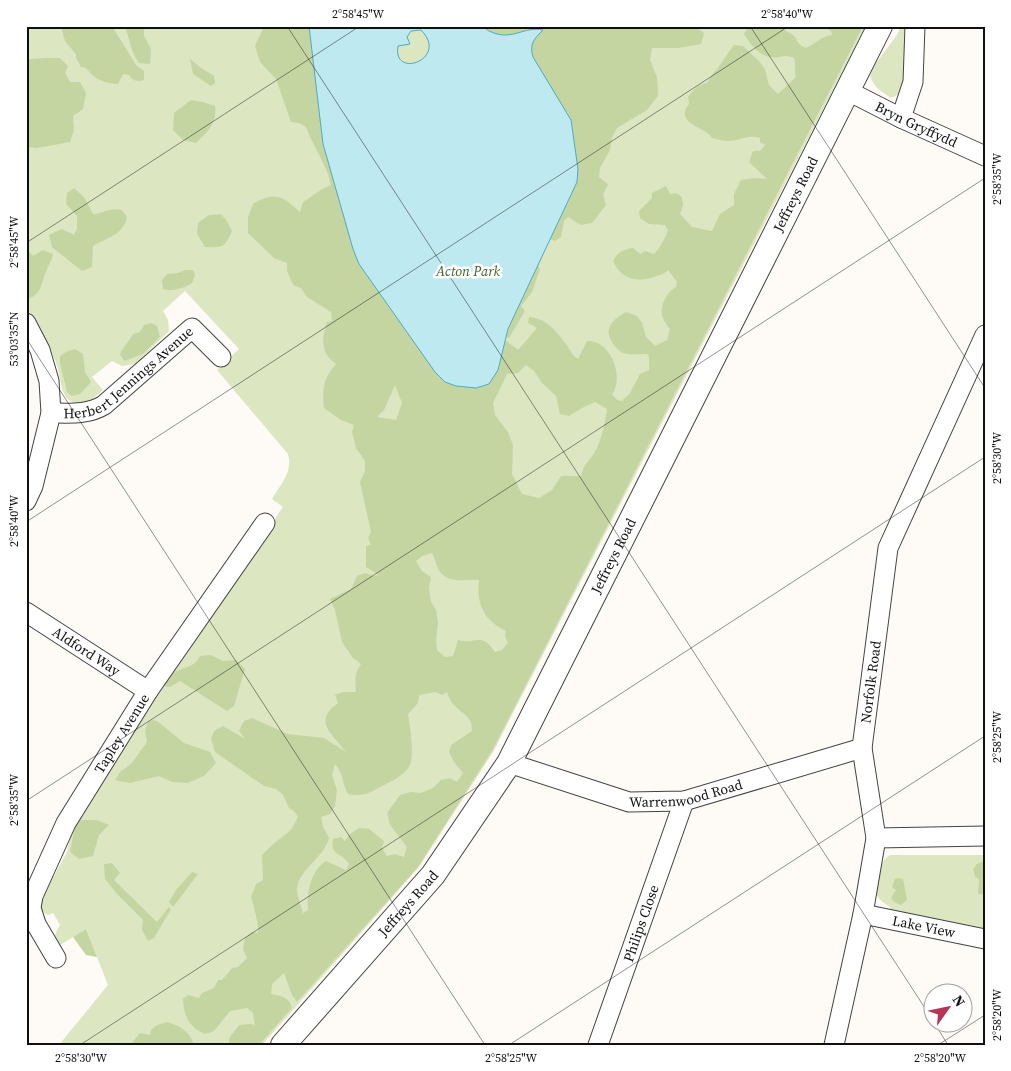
<svg xmlns="http://www.w3.org/2000/svg" width="1011" height="1071" viewBox="0 0 1011 1071" font-family="'Source Serif 4',serif">
<rect width="100%" height="100%" fill="#fefaf5"/>
<path fill="#dce6c1" d="M26,26h840l-373,726 -74,115 -157,178h-203l49,-60 -22,-56 -29,18c-5,-8 -2,-14 3,-22l-7,-12 -5,2c-7,-4 -8,-7 -7,-15l26,-48 6,-27 4,-10 206,-308 -11,-8c9,-15 21,-27 16,-45l-71,-84 22,-21 -54,-58 -22,20 5,9 1,11 -34,33 -13,2 -10,-5 -20,16 11,13c-9,8 -21,19 -34,10 -8,-6 -9,-23 -11,-32 -8,-22 -20,-42 -32,-62z
M901,26h9c-2,14 -3,60 -12,68 -2,2 -5,3 -7,4 -10,-7 -21,-13 -21,-27l27,-36z
M890,855h95v76l-96,-20 1,-4c-6,-4 -12,-7 -14,-15 -2,-9 4,-32 14,-37z"/>
<path fill="#c4d5a2" fill-rule="evenodd" d="M112,26l24,39 8,6v9c-7,2 -11,1 -15,-5l-6,-1 -5,10c-14,-1 -23,-4 -32,-16l-5,-1 -5,-9v-4l-11,-13 -4,-14z
M125,26h19v10l7,13 -1,15 -11,-1c-9,-13 -9,-23 -14,-37z
M262,26h66l177,314 13,10 19,-22 -9,-5 1,-6c17,1 27,14 37,27 4,5 6,12 12,15l9,-18c23,-2 38,36 25,53l5,6 5,1 8,-8 10,-19 9,-4v-13l-2,-3c-7,0 -18,1 -24,-1 -4,-2 -9,-7 -11,-11 -9,-15 2,-23 14,-30l11,4 5,7 4,14 9,9 12,-6 3,-11c-9,-11 -11,-17 -5,-30 3,-5 5,-9 11,-12l1,-5 -9,-12c-5,5 -9,5 -14,7 -18,6 -33,2 -41,-16 5,-9 9,-11 20,-13l7,6 5,-3 9,3c6,-6 11,-15 14,-24l-3,-5 -16,-1 -9,-6 -1,-7 13,-13v-5l14,-7 4,8 6,-1 6,4 1,8 -3,9 12,13 20,4 8,-17 14,-9v-11l7,-14 13,-2 13,1 -18,-17 4,-11h7l5,-6 -5,-3v-4c-11,-4 -20,3 -32,3 -5,0 -11,-2 -16,-3 -5,-11 -39,-14 -23,-34l-1,-7c5,-7 10,-13 19,-14 4,-8 10,-13 15,-21 4,-5 7,-11 12,-17l9,1 16,15 6,8 4,16 9,9 18,-17c-2,-7 0,-12 -2,-19 -13,-5 -13,1 -23,-1 -13,-2 -21,-13 -27,-23l5,-8h31c4,5 10,6 14,10 5,7 3,8 12,12 9,-4 16,-12 26,-13l-1,-4 -9,-5h41l-371,725 -74,116 -121,135 -5,-7 -8,-22 -12,11 -1,10c11,2 18,3 21,14l-33,37h-30v-7l10,-13 11,-1 5,1 -2,-12 -6,-5 -17,3 -16,20 -9,3c-16,-7 -21,-17 -22,-35l5,-4 11,3 3,-5 12,-5 4,-8h4l10,-12 6,-1 9,-9 -4,-9 2,-11 7,-6 6,1c2,-4 -5,-30 -7,-36l5,-13 7,-4 -1,-25 10,-10 19,-15 7,-13 -3,-5 -6,-4 -6,-13 -7,-6 -12,-3 -49,-34 -4,-13 3,-8 9,-5 22,13 -6,-8 5,-10 8,-3 36,16 36,4 22,14c-12,-17 -35,-30 -8,-49l-3,-8 8,-3h13c-1,-11 -2,-18 5,-28l-8,-6 -11,-16 -7,-32 -5,-11 21,-10 6,-13 8,-3 9,3 5,-1 -13,-8v-21l5,-1 -3,-7 3,-6 -11,-50 5,-11v-10l-9,-13 -4,-16 2,-7 -13,-5 -17,-12c-2,-19 -1,-29 12,-44 -15,-10 -15,-26 -9,-42l5,-1 -1,-9 -24,-15 -6,-9 -8,-3 -6,-14v-8l-13,-5 -26,-25v-16l5,-13c22,-13 29,-8 47,8l3,-10c10,-6 17,-13 28,-17 -4,-21 -18,-38 -25,-58l-7,-4 -8,-1 -15,-43 -16,-17 -5,-16 8,-18zM526,365l8,6 8,12 14,13 4,18 9,2 13,-8 13,-6 12,7c-2,14 -5,30 -12,43 -6,9 -12,13 -14,24h-20l-9,14 -13,8 -17,-4 -10,-20 1,-29 -5,-13 -13,-17 -2,-12 14,-29 11,-1zM395,385l7,18 -6,17 -19,-3 7,-7zM432,553c3,6 5,14 8,19 10,12 25,7 39,8 -3,24 5,40 27,51l-1,5 3,7 -6,7 -7,2c-14,-21 -18,-7 -37,-12l-5,16 -8,1 -8,-7 -1,-10 2,-17 -2,-13 -5,-8 -2,-15 2,-10 -9,-6 -6,-10 6,-5zM435,692l7,3 5,-3c2,5 4,11 8,14 9,10 17,9 17,25l-21,14 -2,7 5,10 9,11 -6,9 -7,-4 -9,2 -8,8 -12,5 -10,-1 -11,3 -13,18 3,12 17,22 -3,10 -9,-3 -8,2 -5,-8 2,-7 -15,-12 -10,-1 -10,7 -4,6 -4,-4 -8,2c-3,18 9,13 16,25l-3,6 -20,-9c-15,9 -20,33 -18,49l-5,3c-2,-7 -6,-17 -6,-24 2,-20 27,-31 32,-51l-6,-11 -2,-10 9,-3 5,-8 2,-16 -5,-15 3,-11c8,8 7,20 13,30 18,3 20,-1 36,-9 8,-4 19,-9 25,-18 6,-11 1,-40 -1,-53l10,-11 1,-8z
M484,26h210l10,7 -3,11 -23,4h-26l-2,12 7,17 1,19 -11,14 -30,18 -5,10 -2,12 -10,18 -1,9 9,7 -5,11 3,10 -14,18 -11,2 -13,-8 -4,4 -3,16 -6,4 -5,-2 -4,-6 25,-113 -4,-8 -30,-29 -7,-34 7,-20c-14,4 -44,14 -53,-3z
M47,58h13l8,8 -3,7 5,9h10l6,11 -3,16 -10,7 1,14 -4,12 -33,6 -11,-1v-85l4,-3z
M190,59l11,9 13,8 1,7 -4,3 -18,-12z
M191,100l12,2 12,4c2,18 -7,26 -19,37l-13,-3 -10,-10 1,-17z
M74,188l10,9 9,17c12,-1 16,-7 29,-4l5,7c-3,18 -21,21 -34,29l-1,21 -10,4 -30,-24 -3,-12 13,-6 12,6 3,-6v-13l-11,-12 1,-11z
M221,214l6,7 5,10c-7,16 -9,17 -27,16l-8,-13 1,-11 11,-8z
M26,248l7,8 10,-6 10,4c-1,8 -5,11 -7,18 -6,14 -4,22 -20,28z
M543,254l-5,11 2,4 -8,23 -11,14 4,5 -16,27 -3,-1 5,-15 -4,-16z
M185,270h8l2,5 -3,8c-7,5 -21,9 -29,6l-1,-9 5,-6 11,-1z
M151,323l6,3 3,11 -17,17 -19,7 -4,-7c3,-7 9,-12 13,-20l7,-2 4,-7z
M75,349l8,5 2,18 6,10 -11,12 -8,2 -5,-4c-2,-12 -8,-25 -7,-36l6,-4z
M211,655l12,6 13,-1 9,9 -11,37 -7,5 -47,-30 -10,6 -6,-1c2,-4 5,-10 9,-13 12,-7 20,-4 27,-17z
M152,720l5,1 27,22 26,9 6,11 -12,13 -16,7 -16,-1 -13,-6 -29,7 -15,-3 5,-8 11,-8 16,-22 -2,-10 3,-10z
M76,820h21l12,5 -10,10 -6,21 -14,3 -9,-7z
M982,862h3v31l-4,2 -3,-2 1,-13 -4,-4 -2,-7 4,-5z
M112,863l8,10 -6,7 43,42 12,-15 2,2 -17,29 -6,3 -6,-11 1,-10 -25,-25 -13,-16 -1,-15z
M192,872l6,2 -25,33 -4,-5 7,-12z
M898,878l5,1 4,21 -6,5 -7,-3 -3,-4 5,-8 -4,-3 3,-8z
M86,929l11,28 -11,-2 -13,-18z
M167,1022c13,4 23,9 27,23h-64l10,-12 10,2 1,-5 6,-5z"/>
<path fill="#bee9f0" stroke="#4dacc0" fill-rule="evenodd" d="M309,26h175c3,5 5,5 10,7 19,7 31,-7 49,-3 -9,9 -14,14 -10,27l38,63 7,49 -1,13 -62,132 -7,15 -10,41 -9,14 -13,4 -20,-2 -11,-4 -10,-10 -76,-108 -6,-15 -30,-105zM421,30c29,29 -29,50 -23,16l12,-2 -3,-7 4,-6z"/>
<g fill="none" stroke-linecap="round" stroke-linejoin="round">
<defs>
<g id="minor">
<path id="s1" d="M848,91l53,27 84,38"/>
<path d="M901,118l12,-36 2,-56"/>
<path d="M26,323l14,27 9,31 2,32 -18,73 -7,15"/>
<path id="s2" d="M51,413c18,0 37,2 53,-8l88,-77 29,29"/>
<path id="s3" d="M26,612l122,79"/>
<path id="s4" d="M509,763l120,39 55,-1 178,-53"/>
<path d="M876,838l109,-2"/>
<path id="s5" d="M863,914l122,25"/>
<path id="s6" d="M56,958l-20,-34 -5,-16 2,-12 33,-73 82,-132 117,-168"/>
<path id="s7" d="M598,1045l86,-244"/>
<path id="s8" d="M834,1045l29,-131 13,-76 -14,-90 26,-200 97,-213"/>
</g>
<g id="tertiary">
<path id="s9" d="M283,1045l150,-170 76,-112 371,-737"/>
</g>
</defs>
<use href="#minor" stroke="#434343" stroke-width="21"/>
<use href="#tertiary" stroke="#434343" stroke-width="26"/>
<use href="#minor" stroke="#fff" stroke-width="19"/>
<use href="#tertiary" stroke="#fff" stroke-width="24"/>
</g>
<path fill="none" stroke="#101010" stroke-width="1" stroke-opacity="0.45" d="M287,26l647,996M750,26l235,362M26,243l334,-217M26,338l459,707M26,522l763,-496M26,801l959,-623M935,1024l13,21M80,1045l905,-588M509,1045l476,-309M938,1045l47,-30"/>
<g text-anchor="middle" stroke-width="5" stroke-linejoin="round" paint-order="stroke">
<g font-size="14" fill="#101010" stroke="#fff">
<text dy="5" stroke="none"><textPath href="#s1" startOffset="76">Bryn Gryffydd</textPath></text>
<text dy="5" stroke="none"><textPath href="#s9" startOffset="999">Jeffreys Road</textPath></text>
<text dy="5" stroke="none"><textPath href="#s2" startOffset="91">Herbert Jennings Avenue</textPath></text>
<text dy="5" stroke="none"><textPath href="#s9" startOffset="594">Jeffreys Road</textPath></text>
<text dy="5" stroke="none"><textPath href="#s3" startOffset="72">Aldford Way</textPath></text>
<text dy="5" stroke="none"><textPath href="#s8" startOffset="369">Norfolk Road</textPath></text>
<text dy="5" stroke="none"><textPath href="#s6" startOffset="254">Tapley Avenue</textPath></text>
<text dy="5" stroke="none"><textPath href="#s4" startOffset="184">Warrenwood Road</textPath></text>
<text dy="5" stroke="none"><textPath href="#s9" startOffset="189">Jeffreys Road</textPath></text>
<text dy="5" stroke="none"><textPath href="#s7" startOffset="129">Philips Close</textPath></text>
<text dy="5" stroke="none"><textPath href="#s5" startOffset="62">Lake View</textPath></text>
</g>
<g font-size="14" font-style="italic" fill="#406226" stroke="#fff">
<text x="468" y="276">Acton Park</text>
</g>
</g>
<rect width="1011" height="1071" fill="none" stroke="#ffffff" stroke-width="55"/>
<g transform="translate(948 1008) rotate(57)"><circle r="24" fill="#ffffff" stroke="#9f9f9f"/>
<path d="M0-4L9 19L0 12L-9 19Z" fill="#b33658"/>
<text y="-8" font-size="14" font-weight="bold" text-anchor="middle" fill="#101010">N</text>
</g>
<rect x="28" y="28" width="956" height="1016" fill="none" stroke="#101010" stroke-width="2"/>
<g font-size="12" text-anchor="middle" fill="#101010">
<text x="358" y="18">2°58'45"W</text>
<text x="787" y="18">2°58'40"W</text>
<text transform="translate(997 179) rotate(-90)" y="4">2°58'35"W</text>
<text transform="translate(14 242) rotate(-90)" y="4">2°58'45"W</text>
<text transform="translate(14 339) rotate(-90)" y="4">53°03'35"N</text>
<text transform="translate(997 458) rotate(-90)" y="4">2°58'30"W</text>
<text transform="translate(14 521) rotate(-90)" y="4">2°58'40"W</text>
<text transform="translate(997 737) rotate(-90)" y="4">2°58'25"W</text>
<text transform="translate(14 800) rotate(-90)" y="4">2°58'35"W</text>
<text transform="translate(997 1015) rotate(-90)" y="4">2°58'20"W</text>
<text x="81" y="1062">2°58'30"W</text>
<text x="511" y="1062">2°58'25"W</text>
<text x="940" y="1062">2°58'20"W</text>
</g>
</svg>
